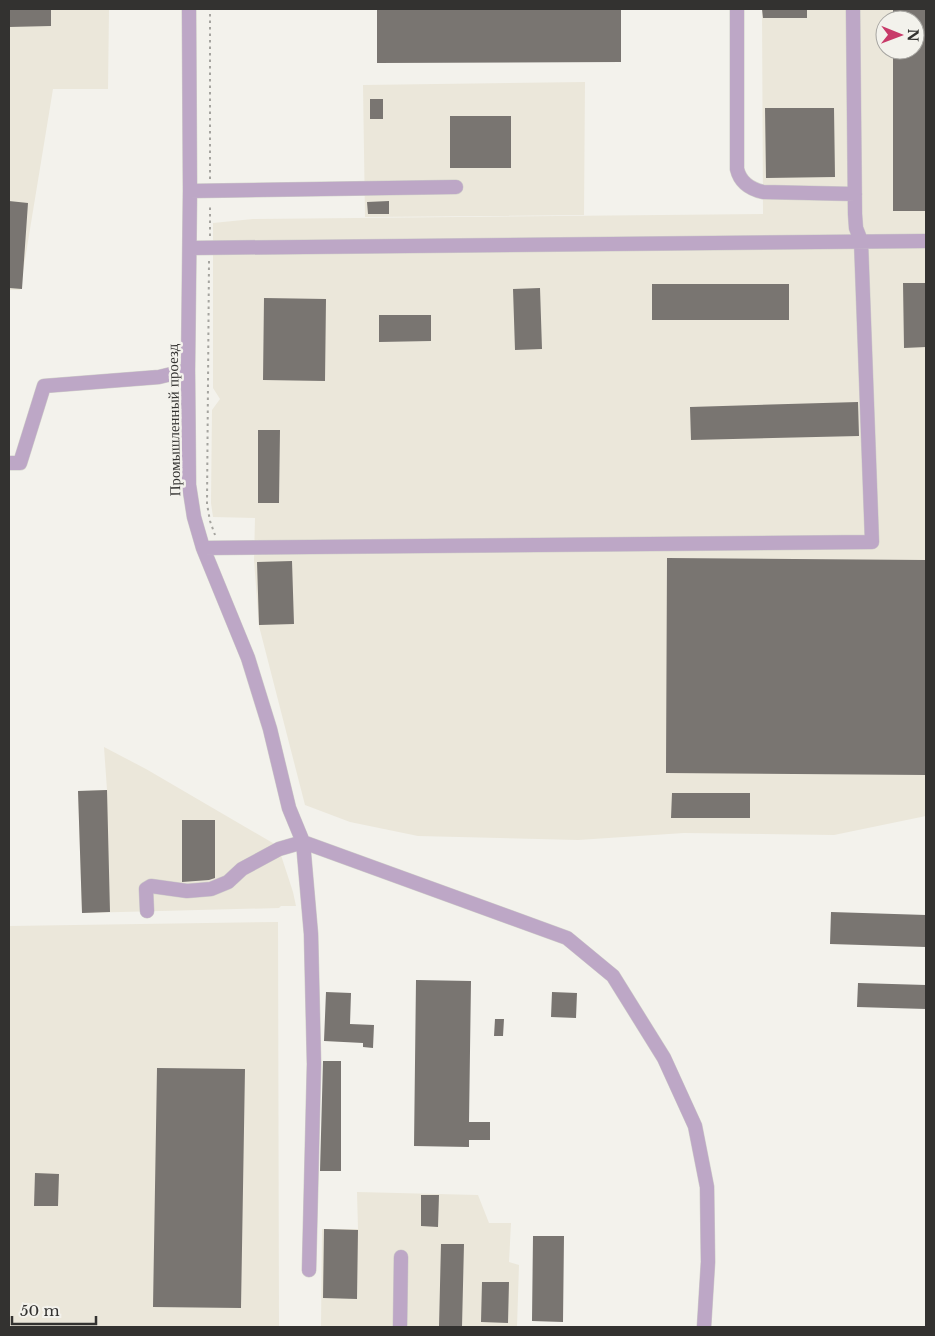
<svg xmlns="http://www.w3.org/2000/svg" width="935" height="1336" viewBox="0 0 935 1336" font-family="'Libre Baskerville',serif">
<rect width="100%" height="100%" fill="#f3f2ec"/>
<path fill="#ebe7da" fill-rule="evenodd" d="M9,9h100l-1,80h-55l-33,201h-11z
M762,9h164v807l-92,19 -150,-2 -106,7 -160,-4 -68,-14 -45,-17 -46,-179 -5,-66 1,-42 -42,-1 -2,-14 1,-93 8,-11 -7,-11v-165l40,-4 510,-5zM885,20h30v30h-30z
M585,82l-1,133 -219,2 -2,-132z
M104,747l42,22 132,77 15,46 3,14h-15l-2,2 -197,5 -4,-122 29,-1z
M278,922l1,405h-270v-401z
M357,1192l121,3 11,28h22l-2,39 10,3 -2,62h-196l1,-98h36z"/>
<path fill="#797571" d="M9,9h42v17l-42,1z
M377,9h244v53l-244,1z
M762,9h45v9h-44z
M893,9h33v202h-33v-161h22v-30h-22z
M370,99h13v20h-13z
M765,108h69l1,69 -69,1z
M450,116h61v52h-61z
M9,201l19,2 -6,86 -13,-1z
M389,201v13h-21l-1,-12z
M903,283h23v64l-22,1z
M652,284h137v36h-137z
M540,288l2,61 -27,1 -2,-61z
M264,298l62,1 -1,82 -62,-1z
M379,315h52v26l-52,1z
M858,402l1,34 -168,4 -1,-33z
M258,430h22l-1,73h-21z
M667,558l259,2v215l-260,-2z
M292,561l2,63 -35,1 -2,-63z
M107,790l3,122 -28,1 -4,-122z
M672,793h78v25h-79z
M182,820h33v58l-6,2 -27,2z
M831,912l95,3v32l-96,-3z
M416,980l55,1 -2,141h21v18h-21v7l-55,-1z
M858,983l68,2v24l-69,-2z
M326,992l25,1 -1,31 24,1 -1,23 -10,-1v-4l-39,-2z
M552,992l25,1 -1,25 -25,-1z
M495,1019h9l-1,17h-9z
M323,1061h18v110h-21z
M157,1068l88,1 -4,239 -88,-1z
M35,1173l24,1 -1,32h-24z
M421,1195h18l-1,32 -17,-1z
M324,1229l34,1 -1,69 -34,-1z
M533,1236h31l-1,86 -31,-1z
M441,1244h23l-2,83h-23z
M482,1282h27l-1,41 -27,-1z"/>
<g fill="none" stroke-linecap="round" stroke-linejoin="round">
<defs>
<path id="minor" d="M189,9l1,182 -2,179 1,115 5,32 9,31 45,110 22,71 19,79 14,34 8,92 3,130 -5,206
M737,9v160c3,13 13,20 26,23l92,2
M190,191l266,-4
M190,248l736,-7
M9,463h11l24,-77 115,-9 29,-7
M203,548l669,-6 -11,-301 -5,-13 -1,-14 -2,-205
M147,911l-1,-22 5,-3 36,5 24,-2 17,-7 14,-13 37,-20 24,-7 264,96 46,38 51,82 31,68 12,61 1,75 -4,65
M400,1327l1,-70"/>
</defs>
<use href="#minor" stroke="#d0cfca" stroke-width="15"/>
<path stroke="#a5a49f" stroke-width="2" stroke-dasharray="2.5 4" stroke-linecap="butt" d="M210,179v-170
M210,236v-32
M209,261l-2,243 3,17 5,14"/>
<use href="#minor" stroke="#bda7c6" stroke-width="14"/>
</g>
<g text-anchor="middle" stroke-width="5" stroke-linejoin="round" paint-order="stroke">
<g font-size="15" fill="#333230" stroke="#f3f2ec">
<text transform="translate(174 420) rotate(-91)" y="5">Промышленный проезд</text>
</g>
</g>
<rect width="935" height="1336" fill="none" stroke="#333230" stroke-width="20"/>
<g transform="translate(900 35) rotate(91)"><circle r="24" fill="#f3f2ec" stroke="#a6a5a1"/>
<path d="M0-4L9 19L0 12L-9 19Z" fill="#c83a69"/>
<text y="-8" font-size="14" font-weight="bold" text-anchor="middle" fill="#333230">N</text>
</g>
<path d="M12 1316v8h84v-8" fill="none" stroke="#333230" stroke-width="2.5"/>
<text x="20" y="1316" font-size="15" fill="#333230" stroke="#f3f2ec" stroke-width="4" paint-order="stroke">50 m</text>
</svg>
